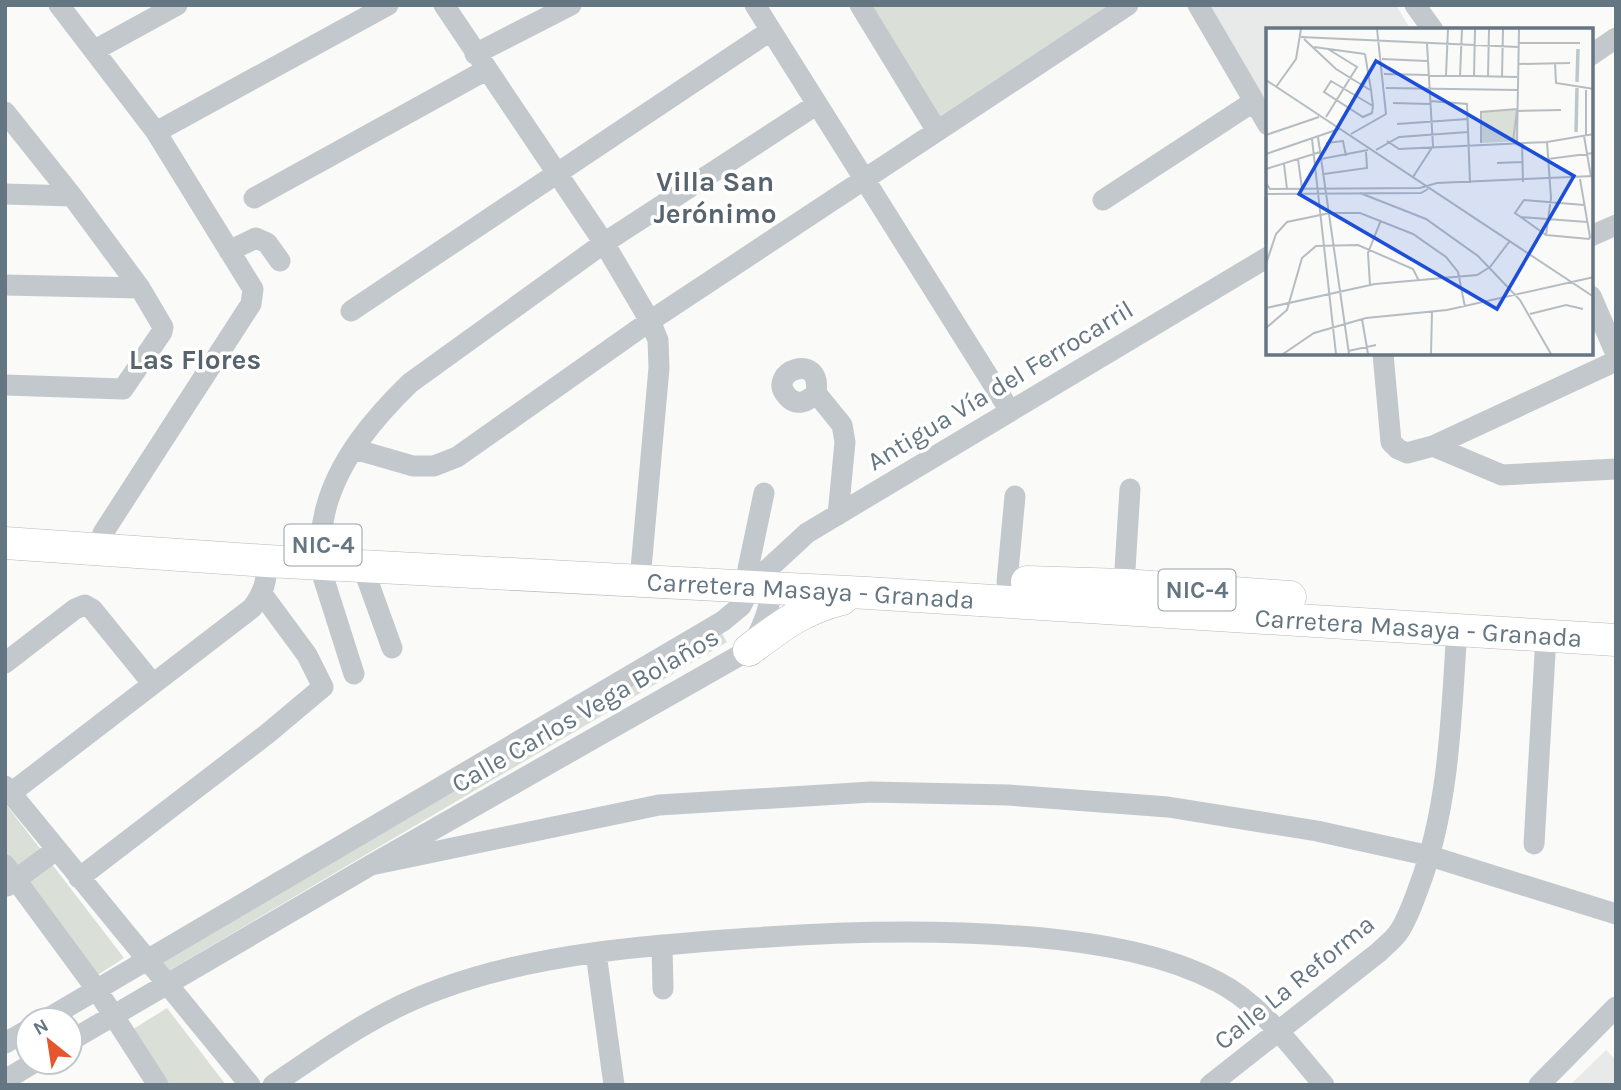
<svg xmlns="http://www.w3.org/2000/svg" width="1621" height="1090" viewBox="0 0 1621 1090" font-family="Karla,sans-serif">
<rect width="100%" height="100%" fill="#fafaf8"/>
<path fill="#e8e9e9" d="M1206,5h190l15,25h-143l-1,78z
M1606,1050l10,10v25h-46z"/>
<path fill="#dadfd7" d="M860,5h268l-191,126z
M721,632l6,10 -562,331 -8,-13z
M5,803l119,155 -28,18 -91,-121z
M167,1008l59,77h-62l-37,-52z"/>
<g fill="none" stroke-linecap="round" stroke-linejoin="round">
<defs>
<g id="highway">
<path id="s1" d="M5,543l262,18 600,32 749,47"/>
<path d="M1027,582l97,3 166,12"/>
<path d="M749,650c32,-24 53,-41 93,-51"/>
</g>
</defs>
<use href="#highway" stroke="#b4b9bd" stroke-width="33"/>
<path stroke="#c3c8cc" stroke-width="21" d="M59,5l97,127 97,157 -2,15 -148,229
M444,5l160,238 46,78 8,19 1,28 -19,212
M755,5l255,406
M860,5l77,126
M1198,5l70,120
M1415,5l18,25
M95,50l82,-45
M475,54l96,-49
M1591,55l25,-17
M5,112l67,84 68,92 23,39 -1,5 -39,57 -118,-4
M156,132l232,-127
M5,194l67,2
M254,198l232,-128
M1103,200l150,-98
M1591,236l25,-11
M229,251l27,-13 11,5 13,18
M5,285l135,3
M1591,296l25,58
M351,311l419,-280
M1383,354l8,88 7,7 9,4 26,-7 69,29 114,-6
M816,393c-8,9 -20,14 -29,3 -22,-24 36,-46 29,-3l26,32 3,17 -7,73
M1433,446l183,-85
M354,449l59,17h21l23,-9 193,-136 478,-316
M319,545c2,-12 4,-25 7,-37 13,-49 49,-91 84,-125l194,-140 212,-138
M319,564l35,110
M362,565l30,83
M748,569l16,-76
M1007,582l8,-86
M1124,585l6,-96
M5,663l70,-54 10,-4 7,4 61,75
M5,786l245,299
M11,793l241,-185c12,-16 15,-27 15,-47
M1534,844l12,-208
M5,865l92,125 61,95
M371,865l288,-60 212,-13 137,3 160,12 149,24 113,25 186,58
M79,878l188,-144 56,-47 -16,-32 -45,-61
M7,886l49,-36
M662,945l1,44
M596,953l18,132
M45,1020l678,-399 18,-15 14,-28 13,-9 39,-36 461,-276
M70,1041l301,-176 378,-215c14,-22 24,-46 22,-72
M5,1043l23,-13
M5,1080l30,-18
M273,1085c54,-37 105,-74 167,-96 97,-36 211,-44 313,-51 97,-7 193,-9 290,0 59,6 121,16 175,44 43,22 75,67 106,103
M1210,1085l169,-133c6,-6 14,-12 19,-19 10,-14 16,-33 22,-49 30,-82 31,-169 37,-255
M1539,1085l77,-78"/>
<use href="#highway" stroke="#fff" stroke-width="32"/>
</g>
<g text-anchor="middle" stroke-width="7" stroke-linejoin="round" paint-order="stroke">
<g fill="#fff" stroke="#939fa8" stroke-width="2">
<rect x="284.5" y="524.5" width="77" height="41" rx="5"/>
<rect x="1158.5" y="569.5" width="77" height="41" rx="5"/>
</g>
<g font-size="24" font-weight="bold" fill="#657683">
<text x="323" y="553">NIC-4</text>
<text x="1197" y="598">NIC-4</text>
</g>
<g font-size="26" fill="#657683" stroke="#fff">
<text transform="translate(1000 385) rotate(-31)" y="9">Antigua Vía del Ferrocarril</text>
<text dy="9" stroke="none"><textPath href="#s1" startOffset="807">Carretera Masaya - Granada</textPath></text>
<text dy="9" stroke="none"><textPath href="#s1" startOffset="1416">Carretera Masaya - Granada</textPath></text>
<text transform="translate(585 710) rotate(-30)" y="9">Calle Carlos Vega Bolaños</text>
<text transform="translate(1294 982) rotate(-39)" y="9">Calle La Reforma</text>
</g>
<g font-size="28" font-weight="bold" fill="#57646e" stroke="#fff">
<text x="715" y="191">Villa San<tspan x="715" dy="32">Jerónimo</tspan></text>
<text x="195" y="369">Las Flores</text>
</g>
</g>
<g transform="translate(1266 28)">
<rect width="327" height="327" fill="#fafaf8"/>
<path d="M251,81v32l-36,2v-31z" fill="#dadfd7"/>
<path fill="none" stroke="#bbc7cb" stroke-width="3.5" d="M311,54l1,-33M310,104l1,-44M0,216v-47"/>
<path fill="none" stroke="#b5bdc2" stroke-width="2" d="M35,9l217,10M38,11l32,30 34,21M253,15h61M48,19l51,7M99,26l6,36 2,16 -1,7 -9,4 -39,-25 7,-11 42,25M116,31l45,2M289,35l1,20 38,6M252,36l52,-1M118,46l133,3M180,47l2,-46M194,48l2,-47M208,48l1,-47M222,48l1,-47M236,49l1,-48M0,52l328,217M10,59l20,-28 5,-30M120,60l131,2M164,73l37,3 3,79M127,75l37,1M251,83l44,-1M60,89l31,-50 -29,-18M131,96l71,-5M85,106l35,-20 -9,-85M0,107l53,-18M318,108l7,41M320,108v-46M52,109l31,217M46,111l24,215M121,113l12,8 148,-7 47,-8M247,113l4,-31M251,113l2,-112M256,114l1,40M60,115l17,-2 3,15M215,115v-31l36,-3M110,122l23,-13 69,-5M0,126l73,-25M32,131l4,30M55,131l47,-9M282,131l46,-6M231,135l25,-1M18,136l3,25M0,141l54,-17M58,146l43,-6 -1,-16M147,149l20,-31 -6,-102M314,151l10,58 -1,2 -43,-4 -31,-22 9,-13 60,5M0,155l4,6 150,-1 17,-5 157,-7M94,165l66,26 52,37 42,44 31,54M0,166l155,-1 7,-4M253,189l68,5M280,207l5,-37 -4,-56M0,236l10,-30 11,-12 43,-9h30l53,21 33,23 12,15 7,35M104,257l-2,-32 13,-33M0,280l109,-24 102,-9 13,-8 19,-25M264,286l36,-9 17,4M96,291l6,35M0,300l21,-18 15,-52 14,-12 42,-1 55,24 6,12M82,323l28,-6M17,326l31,-21 52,-15 81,-8 147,-33M165,326l1,-42"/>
<path fill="#1d4ed8" fill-opacity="0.15" stroke="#1d4ed8" stroke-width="3.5" d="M110,33l198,115 -77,133 -198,-115z"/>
<rect width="327" height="327" fill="none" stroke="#657683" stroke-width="3.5"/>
</g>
<rect width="1621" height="1090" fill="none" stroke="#657683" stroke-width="14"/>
<g transform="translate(49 1041) rotate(330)"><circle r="33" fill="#ffffff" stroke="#c1c8cd" stroke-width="2"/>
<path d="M0-5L12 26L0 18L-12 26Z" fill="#e4572e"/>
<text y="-10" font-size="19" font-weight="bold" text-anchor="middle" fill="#657683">N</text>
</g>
</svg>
